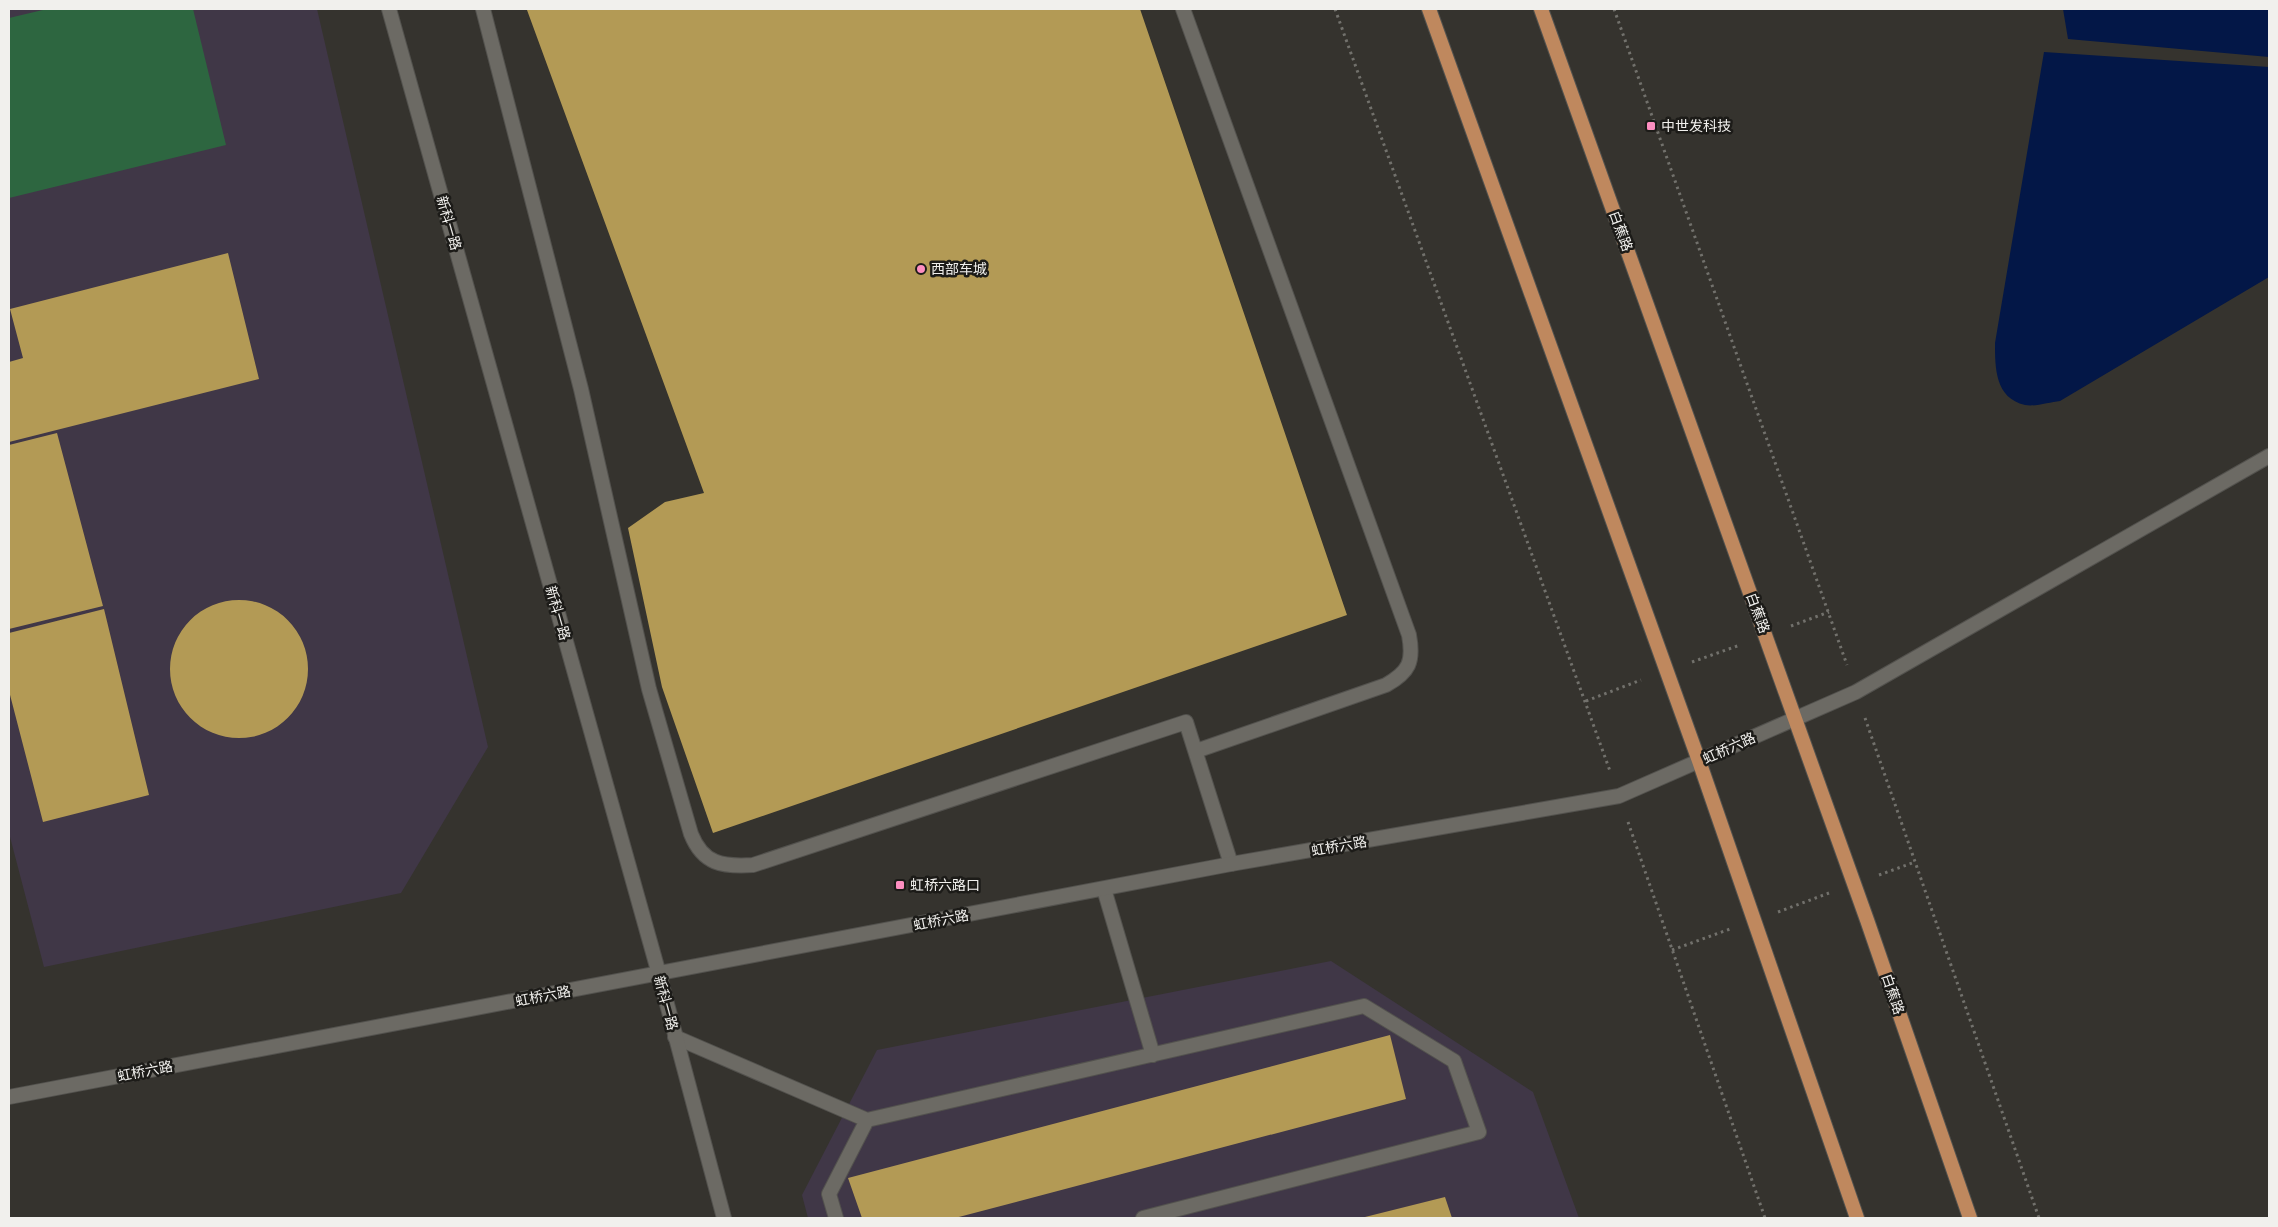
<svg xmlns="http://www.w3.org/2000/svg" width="2278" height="1227" viewBox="0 0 2278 1227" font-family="Commissioner,'Noto Sans SC',sans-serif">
<rect width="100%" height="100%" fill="#35332e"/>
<path fill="#403747" d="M9,9h308l171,738 -87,146 -357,74 -35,-134z
M1331,961l202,131 46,126h-771l-6,-23 75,-145z"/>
<path fill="#2d6640" d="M47,9h146l33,136 -217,53v-180z"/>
<path fill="#031747" d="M2063,9h206v48l-201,-18z
M2044,52l225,15v210l-209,124c-10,1 -25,6 -35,4 -30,-7 -30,-37 -30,-62z"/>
<path fill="#b39a55" d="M530,9h610l207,606 -634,218 -51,-146 -34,-159 37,-26 39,-9 -177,-483z
M228,253l31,126 -250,63v-80l14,-4 -13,-49z
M57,433l46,173 -94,23v-184z
M170 669a69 69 0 1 1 138 0a69 69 0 1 1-138 0Z
M104,609l45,186 -106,27 -34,-131v-58z
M1390,1035l16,64 -451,119h-93l-14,-40z
M1445,1197l7,21h-91z"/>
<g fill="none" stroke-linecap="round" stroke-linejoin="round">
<defs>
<path id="service" d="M483,9l98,380 68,300 42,145c12,30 31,33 62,31l433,-143 45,142
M1183,9l226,626c5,27 0,37 -23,50l-190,66
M1104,889l49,166
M675,1037l192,83 497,-114 90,55 25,71 -336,86
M836,1218l-7,-24 38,-74"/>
<path id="tertiary" d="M389,9l270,965 65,244
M9,1097l1222,-233 388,-68 237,-104 413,-236"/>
<path id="primary" d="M1429,9l270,752 158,457
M1541,9l326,911 103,298"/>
</defs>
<use href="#service" stroke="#53524e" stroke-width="16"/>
<use href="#tertiary" stroke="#53524e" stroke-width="16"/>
<use href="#primary" stroke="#53524e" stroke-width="16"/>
<path stroke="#72716c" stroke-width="3" stroke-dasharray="2.5 4" stroke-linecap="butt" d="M1335,9l275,762
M1614,9l233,656
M1791,626l38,-14
M1692,662l48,-17
M1586,701l55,-21
M1865,718l174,500
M1628,822l137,396
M1879,875l36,-13
M1778,912l51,-19
M1672,950l58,-21"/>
<use href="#service" stroke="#6c6a64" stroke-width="14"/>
<use href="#tertiary" stroke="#6c6a64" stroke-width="14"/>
<use href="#primary" stroke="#bf885e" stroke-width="14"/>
</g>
<g fill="#fd8ec0" stroke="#1c1b18" stroke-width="2">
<rect x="1646" y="121" width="10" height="10" rx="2.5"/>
<circle cx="921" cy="269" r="5"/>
<rect x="895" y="880" width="10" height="10" rx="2.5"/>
</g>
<g text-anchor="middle" stroke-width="5" stroke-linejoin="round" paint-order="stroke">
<g font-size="14" fill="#f1f0ed" stroke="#1c1b18" text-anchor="start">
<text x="1661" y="131">中世发科技</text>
<text x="931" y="274">西部车城</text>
<text x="910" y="890">虹桥六路口</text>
</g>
<g font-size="14" fill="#f1f0ed" stroke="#1c1b18">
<text transform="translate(449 223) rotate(74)" y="5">新科一路</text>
<text transform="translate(1621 231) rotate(70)" y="5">白蕉路</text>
<text transform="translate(558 613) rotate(74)" y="5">新科一路</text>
<text transform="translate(1758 613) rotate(70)" y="5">白蕉路</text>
<text transform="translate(1729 748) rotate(-24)" y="5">虹桥六路</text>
<text transform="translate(1339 846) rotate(-10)" y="5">虹桥六路</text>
<text transform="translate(941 920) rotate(-11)" y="5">虹桥六路</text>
<text transform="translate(1893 994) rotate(71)" y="5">白蕉路</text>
<text transform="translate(543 996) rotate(-11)" y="5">虹桥六路</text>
<text transform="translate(666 1003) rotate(75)" y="5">新科一路</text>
<text transform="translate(145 1071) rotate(-11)" y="5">虹桥六路</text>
</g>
</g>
<rect width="2278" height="1227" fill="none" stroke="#f1f0ed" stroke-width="20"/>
</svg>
